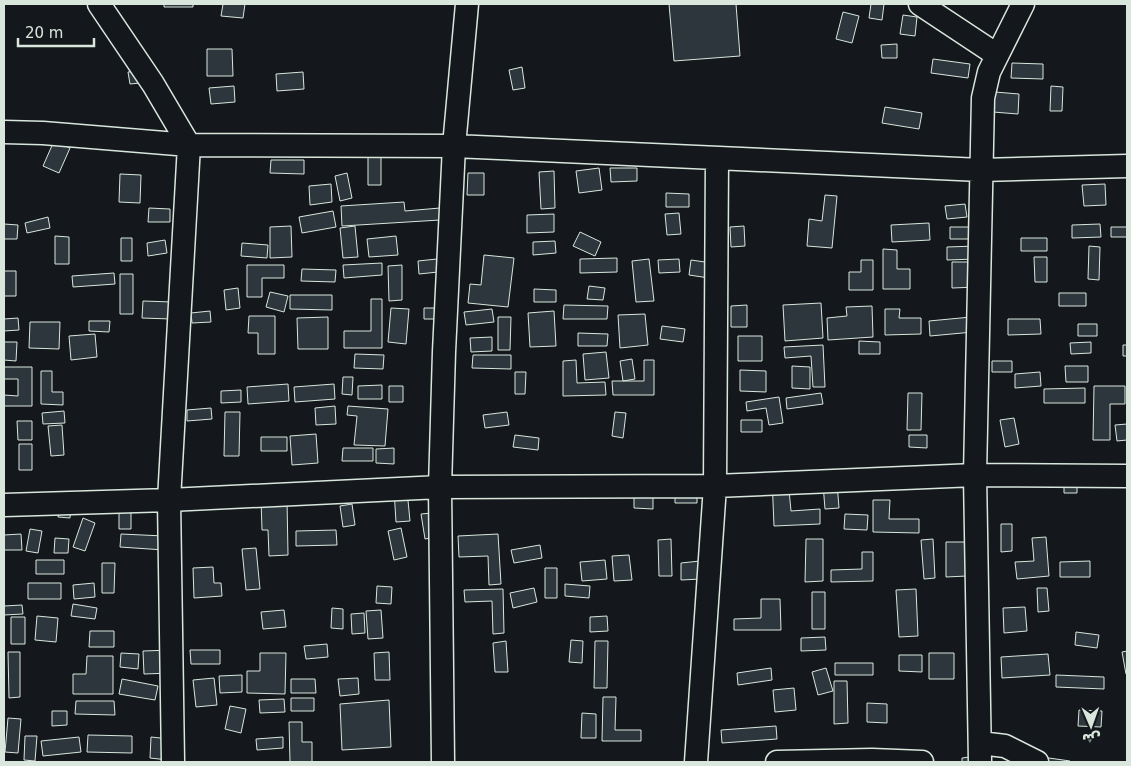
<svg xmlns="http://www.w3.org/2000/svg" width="1131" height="766" viewBox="0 0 1131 766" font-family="'DejaVu Sans','Noto Sans Arabic',sans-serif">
<rect width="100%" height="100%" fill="#14181c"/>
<path fill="#2c363c" stroke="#d8e6dc" d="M164,4h29v3h-29z
M223,4h22l-2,14 -22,-2z
M669,4h67l4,52 -66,5z
M871,4h13l-2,16 -13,-2z
M843,12l16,4 -7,27 -16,-4z
M903,15l14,2 -2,19 -15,-2z
M897,44v14h-15l-1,-13z
M207,49h25l1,27h-26z
M933,59l37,5 -2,14 -37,-5z
M1012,63l31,1v15l-32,-1z
M522,67l3,21 -12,2 -4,-20z
M151,70v12l-21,2 -2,-12z
M303,72l1,17 -27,2 -1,-17z
M234,86l1,16 -24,2 -2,-16z
M1051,86l12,1 -1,24h-12z
M995,92l24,2 -1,20 -25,-2z
M885,107l37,6 -3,16 -37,-6z
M54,141l16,7 -11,25 -16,-7z
M368,146l13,1v38h-13z
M271,160h33v14l-34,-1z
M599,168l3,22 -23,3 -3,-22z
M610,168h27v13l-26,1z
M554,171l1,37 -14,1 -2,-37z
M347,173l5,25 -12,3 -5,-25z
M468,173h16v22h-17z
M120,174l21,1 -1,28 -21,-1z
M331,184l1,18 -22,3 -1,-19z
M1105,184l1,21 -22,1 -2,-21z
M666,193l23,1v13h-23z
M825,195l12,1 -5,52 -25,-2 2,-27 13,2z
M404,202l1,9 35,-3v12l-98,6 -1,-20z
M965,204l2,13 -20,2 -2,-13z
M149,208l21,1v13h-22z
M333,211l3,16 -34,6 -3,-16z
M679,213l2,21 -14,1 -2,-21z
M554,214v18l-27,1v-18z
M48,217l2,11 -23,5 -2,-10z
M929,223l1,17 -38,2 -1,-17z
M4,224l14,1 -1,14h-13z
M1100,224l1,13 -29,1v-13z
M291,226l1,31 -22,1v-31z
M355,226l3,31 -15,1 -3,-30z
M744,226l1,20 -14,1 -1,-20z
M950,227h24v12h-24z
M1111,227h16v10h-16z
M580,232l21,10 -6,14 -22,-10z
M55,236l14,1v27h-14z
M396,236l2,19 -29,2 -2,-18z
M121,238h11v23h-11z
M1021,238h26v13h-26z
M165,240l2,13 -19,3 -1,-13z
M555,241l1,12 -23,2v-13z
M242,243l26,2 -1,13 -26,-2z
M976,246v13l-29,1v-13z
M1089,246l11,1 -1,33 -11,-1z
M883,249l14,1v19h13v20h-27z
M484,255l30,3 -6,49 -40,-4 2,-19 11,1z
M1034,257h13v25h-12z
M617,258v14l-37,1v-14z
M437,259l1,13 -19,2 -1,-13z
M649,259l5,42 -18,1 -4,-41z
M679,259l1,13 -21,1 -1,-13z
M691,260l21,3 -3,15 -20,-3z
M861,260h12v30h-24v-18h12z
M952,262h25l1,25 -26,1z
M382,263v12l-38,3 -1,-13z
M247,265h37v13h-22v19h-15z
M402,265v35l-13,1 -1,-35z
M302,269l34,1 -1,12 -34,-1z
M4,271h12v25h-12z
M114,273l1,11 -42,3 -1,-11z
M120,274h13v40h-13z
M589,286l16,2 -2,12 -16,-1z
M238,288l2,20 -14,2 -2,-20z
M534,289l22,1v12h-22z
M270,292l18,4 -4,16 -18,-5z
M1059,293h27v13h-27z
M290,295h42v15l-42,-1z
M371,299h11v49h-38v-17h27z
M143,301l29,1 -1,17 -29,-1z
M821,303l2,35 -38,3 -2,-36z
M564,305l44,1 -1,13h-44z
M747,305v22h-16v-21z
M872,306l1,31 -45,3 -1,-22 20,-2 -1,-9z
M391,308l18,1 -3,35 -18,-2z
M424,308h18v11h-18z
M492,309l2,13 -28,3 -2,-13z
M885,309h15l-1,9h22v16l-36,1z
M210,311l1,11 -19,1 -1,-10z
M554,311l2,35 -26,1 -2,-34z
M645,314l3,31 -28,3 -2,-33z
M249,316h26v38h-17v-21h-10z
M328,317v32h-30l-1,-31z
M498,317h13l-1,33h-12z
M971,317l2,15 -43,4 -1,-15z
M18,318l1,12 -15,1v-12z
M1008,319h32l1,15 -33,1z
M89,321h21l-1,11 -20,-1z
M30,322h30l-1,27 -30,-1z
M1078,324h19v12h-19z
M662,326l23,3 -2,13 -23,-3z
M578,333l30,1 -1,12h-29z
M95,334l2,23 -26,3 -2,-24z
M738,336h24v25h-24z
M492,337v14l-21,1 -1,-14z
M859,341l21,1v12h-21z
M4,342h13l-1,19 -12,-1z
M1091,342v11l-20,1 -1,-11z
M823,345l2,42h-12l-2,-31 -26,2 -1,-11z
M1123,345h4v11h-4z
M606,352l3,26 -24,2 -2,-26z
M355,354l29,1 -1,14 -29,-1z
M473,355h38v14l-39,-1z
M632,359l3,20 -12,2 -3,-20z
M576,360l1,23 28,-1 1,13 -43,1v-35z
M644,360h10v35h-41l-1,-14h32z
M992,361h20v11h-20z
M792,366l18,1v22l-18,-1z
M1065,366h23v16h-22z
M4,367h28v39h-28v-11l14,1v-17h-14z
M740,370l26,1v21l-26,-1z
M41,371h11v21h11v13l-22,-1z
M515,372h11l-1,22h-10z
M1040,372l1,14 -26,2v-14z
M343,377h10l-1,18 -10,-1z
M288,384l1,17 -41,3 -1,-17z
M334,384l1,15 -40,3 -1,-15z
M382,385v14h-24v-13z
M389,386h14v16h-14z
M1094,386h31v18h-15v36h-17z
M1085,388v15h-41v-14z
M241,390v12l-20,1v-12z
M821,393l2,11 -36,5 -1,-11z
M908,393h14l-1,37h-14z
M779,397l4,26 -14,2 -3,-17 -19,3 -1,-9z
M335,406l1,18 -20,1 -1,-17z
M348,406l40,3 -3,37 -31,-1 3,-29 -10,-1z
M211,408l1,11 -25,2v-11z
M64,411l1,12 -22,1 -1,-11z
M225,412h15l-1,44h-15z
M507,412l2,13 -24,3 -2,-13z
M615,412l11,1 -3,25 -11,-2z
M1014,418l5,26 -14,3 -5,-27z
M741,420h21v12h-21z
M17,421h15v19h-14z
M1127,424v16l-10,1 -2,-16z
M62,425l2,30 -13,1 -3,-30z
M316,434l2,29 -26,2 -2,-29z
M515,435l24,3 -1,12 -25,-3z
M909,435h18v13l-18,-1z
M261,437h26v14h-26z
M19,444h13v26h-13z
M343,448h30v13h-31z
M394,448v16l-18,-1v-14z
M1064,469h13v24h-13z
M772,478l17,12 2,21 29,-2v15l-46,2z
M837,483l2,25 -14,1 -2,-25z
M394,490h13l3,31 -14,1z
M675,490h22v13h-22z
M634,491h19v18l-19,-1z
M261,499h26l1,56 -19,1 -1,-26h-6z
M59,500l12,1 -1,17 -12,-1z
M873,500h17l-1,19h30v14l-46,-1z
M352,504l3,21 -12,2 -3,-21z
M119,512h12v17h-12z
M432,513l3,24 -10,2 -4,-25z
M845,514l23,1 -1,15 -23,-1z
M83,518l12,5 -10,28 -12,-4z
M1001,524h11v27l-11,1z
M401,528l6,29 -13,3 -6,-29z
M30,529l12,2 -4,22 -12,-2z
M336,530l1,15 -41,1v-15z
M21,534l1,16h-18v-15z
M121,534l43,2v14l-44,-3z
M498,534l3,50 -12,1 -1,-29 -29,1 -1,-21z
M1046,537l3,39 -32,3 -2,-17 19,-1 -2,-23z
M55,538l14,1 -1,14h-14z
M671,539l1,37h-13l-1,-36z
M806,539h17v42l-18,1z
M933,539l2,39 -11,1 -3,-39z
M946,542h35l-14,34 -21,1z
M540,545l2,13 -28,5 -3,-13z
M256,548l4,41 -14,1 -4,-41z
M862,552h11v29l-42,1v-12l31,-1z
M629,555l3,25 -18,1 -2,-25z
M36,560h28v14h-28z
M605,560l2,19 -25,2 -2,-19z
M700,561l1,18 -20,1v-17z
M1090,561v16h-30v-15z
M102,563h13l-1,30h-12z
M213,567l1,16h7l1,13 -28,2 -1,-30z
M545,568h12v30h-12z
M28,583h33v16h-33z
M94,583l1,14 -21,2 -1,-14z
M565,584l25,2 -1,12 -24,-2z
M377,586l15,1 -1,17 -15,-1z
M534,588l3,14 -24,6 -3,-15z
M1037,588h10l2,23 -11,1z
M503,589l1,44 -11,1 -1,-33 -27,1 -1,-12z
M916,589l2,47 -19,1 -3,-47z
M812,592h13v37h-13z
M761,599h19l1,31h-47v-11l27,-1z
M73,604l24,4 -2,11 -24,-3z
M22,605l1,9 -19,1v-9z
M1025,607l2,24 -23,2 -1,-25z
M332,608l11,1v20l-12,-1z
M284,610l2,17 -23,2 -2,-17z
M381,610l2,28 -15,1 -2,-28z
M364,613l1,20 -13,1 -1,-20z
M37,616l21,2 -2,24 -21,-2z
M607,616l1,15 -18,1v-15z
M11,617h14v27h-14z
M90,631h24v16h-25z
M1076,632l23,3 -2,13 -22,-3z
M825,637l1,13 -25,1v-13z
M571,640l12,1 -1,22 -13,-1z
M506,641l2,31h-13l-2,-29z
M595,641h13l-1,47h-13z
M327,644l1,13 -22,2 -2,-13z
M171,650l1,23 -28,1 -1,-23z
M190,650h30v14h-29z
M1127,651v23h-1l-4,-22z
M8,652h12v45l-11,1z
M389,652l1,28h-15l-1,-27z
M121,653l18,1 -1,15 -18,-2z
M260,653h26l-1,41 -38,-1v-22h13z
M929,653h25v26h-25z
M1048,654l2,21 -48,3 -1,-21z
M899,655h23v17l-23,-1z
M87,656h26v38h-40v-20h13z
M835,663h38v12h-38z
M771,668l1,12 -34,5 -1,-12z
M826,668l7,23 -15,4 -6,-23z
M242,675v17l-22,1 -1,-17z
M1056,675l48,2v12l-48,-2z
M214,678l3,27 -21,2 -3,-27z
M358,678l1,16 -19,2 -2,-17z
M122,679l36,7 -3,14 -36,-6z
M291,679h24l1,14h-25z
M834,681h13l1,42 -14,1z
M794,688l2,22 -21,2 -2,-22z
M603,697h13l-1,33h26v11h-39z
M291,698h23v13h-23z
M284,699l1,13 -25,1 -1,-13z
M389,700l2,47 -49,3 -2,-46z
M76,701h38l1,14 -40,-1z
M867,703l20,1v19l-20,-1z
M230,706l16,3 -5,24 -16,-4z
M1079,710l23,1 -1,16 -23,-1z
M52,711h15v14l-15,1z
M582,713l14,1v24h-15z
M8,718l13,1 -3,34 -13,-1z
M289,722h13v20h10v20h-22z
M776,726l1,13 -55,4 -1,-13z
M88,735l44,1v17l-45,-1z
M25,736h12l-2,25 -11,-1z
M79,737l2,15 -38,4 -2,-15z
M151,737l19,2 -2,21 -18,-2z
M283,737v11l-26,2 -1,-11z
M976,756l1,6h-15v-4z
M1042,757l28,4 -1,1h-27z"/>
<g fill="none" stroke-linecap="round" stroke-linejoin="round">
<defs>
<path id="street" d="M99,4l54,80 36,61 -20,355 4,262
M920,4l77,51
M4,132l39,1 146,12 265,1 527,24 146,-4
M4,505l165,-5 271,-13 275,-1 260,-11 152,1
M980,743l25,3 32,16
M443,762l-3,-275 4,-135 10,-206 13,-142
M696,762l19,-276 2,-328
M777,762l95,-2 50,2
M980,762l-5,-287 8,-377 6,-26 34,-68"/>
</defs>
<use href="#street" stroke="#d8e6dc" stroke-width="25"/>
<use href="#street" stroke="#14181c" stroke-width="22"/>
</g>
<rect width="1131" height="766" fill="none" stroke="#d8e6dc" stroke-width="10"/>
<g transform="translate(1091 726) rotate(178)" stroke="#14181c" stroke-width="4" paint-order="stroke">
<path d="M0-4L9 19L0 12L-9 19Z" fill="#d8e6dc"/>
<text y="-8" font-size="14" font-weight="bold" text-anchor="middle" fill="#d8e6dc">ش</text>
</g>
<path d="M18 38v8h76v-8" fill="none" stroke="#d8e6dc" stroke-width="2.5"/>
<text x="25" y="38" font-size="15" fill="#d8e6dc" stroke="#14181c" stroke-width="4" paint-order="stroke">20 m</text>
</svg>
